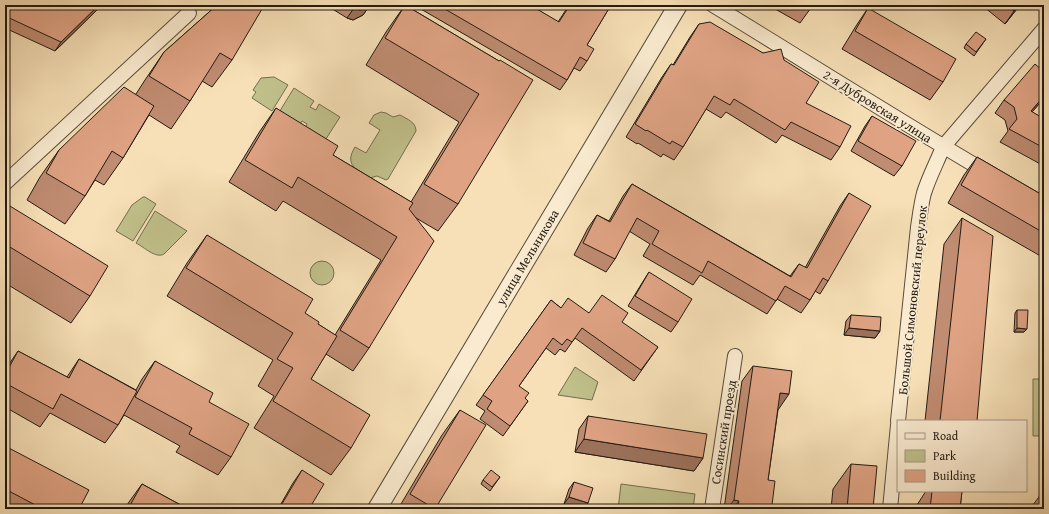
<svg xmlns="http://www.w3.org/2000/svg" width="1049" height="514" viewBox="0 0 1049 514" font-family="'Gentium Book Plus',serif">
<rect width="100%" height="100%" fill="#f7e0b7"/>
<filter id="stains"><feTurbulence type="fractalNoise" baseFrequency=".005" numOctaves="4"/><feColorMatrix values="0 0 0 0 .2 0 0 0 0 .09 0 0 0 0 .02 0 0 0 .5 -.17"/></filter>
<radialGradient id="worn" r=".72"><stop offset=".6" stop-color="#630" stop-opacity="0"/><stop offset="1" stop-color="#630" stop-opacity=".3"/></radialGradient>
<path fill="#c1c18c" stroke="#726e4f" d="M274,77l14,8 -16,26 -20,-13 4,-6 -3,-2 8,-12z
M294,88l20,13 -4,6 6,3 3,-6 21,13 -16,25 -20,-12 3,-6 -5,-3 -4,6 -20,-13z
M381,112l5,1 7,4 7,-2c7,4 16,7 16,16l-28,48 -2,1 -9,-4 -7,2c-14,-9 -26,-13 -15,-31l11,6 14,-23 -11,-7 5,-8z
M143,197h2l11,7 -23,37 -17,-10 16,-26z
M155,211l32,20 -23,23c-8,5 -20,-7 -28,-11z
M310 273a12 12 0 1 1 24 0a12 12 0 1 1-24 0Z
M575,367l23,15 -6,18 -34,-5z
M1033,379h11v57h-11z
M621,484l74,10 -2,15h-75z"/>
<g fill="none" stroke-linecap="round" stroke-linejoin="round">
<defs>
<path id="minor" d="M713,5c92,56 183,114 275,168
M5,183l184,-170
M898,421l20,-194c2,-12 3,-23 6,-34 5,-16 13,-31 19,-46l101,-118
M712,509l23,-153
M890,509l8,-84"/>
<path id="tertiary" d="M377,509l301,-504"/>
</defs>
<use href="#minor" stroke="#584c3b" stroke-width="16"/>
<use href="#tertiary" stroke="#584c3b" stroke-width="20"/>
<use href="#minor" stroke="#faebd0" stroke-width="14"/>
<use href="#tertiary" stroke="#faebd0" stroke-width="18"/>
</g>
<path fill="#c08c72" stroke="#231b12" d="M5,5h97l-47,46 -50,-23z
M217,5l15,55 -20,27 -10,-6 -12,20 -19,28 -22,-14 -26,43 -19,27 -9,-5 -10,16 -20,28 -38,-24 13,-23 19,-27 77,-56 9,-14 19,-28z
M326,5h44l-7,10 -10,5 -6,-2z
M405,5l94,56 -41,143 -20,27 -22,-13 -47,130 -16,23 -27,-17 -15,25 40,69 -20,27 -77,-47 20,-32 -16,-10 15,-26 -106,-64 20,-33 20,-28 111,89 17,11 46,-75 -98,-59 -7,10 -47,-29 31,-51 16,-23 57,47 78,47 48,-80 -93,-57 20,-33z
M414,5h116l28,17 11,-17h42l-24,40v16l-7,10 -6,-3 -7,12 -7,10z
M768,5h45l-13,18z
M986,5h34l-15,19 -21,-17z
M868,8l75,74 -13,18 -88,-51 14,-23z
M699,24l64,29 21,7 22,43 34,44 -9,13 -49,-25 -6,8 -50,-31 -5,6 -15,-9 -23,38 -9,13 -11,-6 -2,3 -23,-14 -1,1 -11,-7 36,-60 9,-13 2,1 17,-28z
M986,39l-12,17 -10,-8 2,-4z
M1044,72v26l-12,14 12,7v47l-44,-24 8,-11 -3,-11 -10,-7 9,-13z
M872,116l30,50 -8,10 -43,-25 14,-25z
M977,157l67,39v62l-96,-55 16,-28z
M632,184l158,92 9,-12 6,4 35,-62 9,-13 -21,88 -8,13 -5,-3 -5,9 -9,13 -24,-14 -10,15 -67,-39 -7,10 -50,-29 7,-12 -21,-13 -14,28 -9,13 -32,-17 14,-27 9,-13 12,6 14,-25z
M5,203l85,93 -19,27 -66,-40z
M962,218l15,203h-52l19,-177z
M649,272l29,50 -7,10 -43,-26 14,-23z
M551,300l10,8 28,5 69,34 -24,34 -59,-43 -10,14 -5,-3 -5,6 -9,-7 -27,38 6,12 3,3 -25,35 -23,-17 5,-8 -9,-6z
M1017,310l7,22h-10l1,-19z
M851,315l29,16 -5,7 -31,-3 2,-14z
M18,351l49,26 12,-18 57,31 6,-11 13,-18 54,41 22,55 -13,18 -42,-23 4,-6 -56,-31 -6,10 -13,18 -55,-30 -10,14 -35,-20v-37z
M753,366l25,44 -10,70 4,25 6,4h-54l18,-128z
M460,410l-25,99h-37l44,-74z
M588,416l115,42 -9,13 -119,-19 4,-23z
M5,446l74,63h-70l-4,-2z
M851,464l22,45h-42l2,-20z
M302,470l7,39h-31l15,-26z
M500,477l-10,14 -9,-7 2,-4z
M574,482l14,21 -4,6h-5l-15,-5 5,-15z
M142,484l46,25h-63l4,-7z
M1044,490v19h-14z
M926,491h36l-2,18h-45v-1z"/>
<path fill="#9c725c" stroke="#231b12" d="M99,5h3l-47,46 6,-9z
M370,5l-7,10 -10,5 -6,-2 7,-10z
M1019,5h1l-15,19 9,-13z
M1044,96v2l-22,26 9,-13z
M849,328l31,3 -5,7 -31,-3z
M1017,328l10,1 -3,3h-10z
M780,393l9,1 -11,16 -9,-2z
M584,439l119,19 -9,13 -119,-19z
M569,497l19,6 -4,6h-5l-15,-5z
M734,500l5,1 -6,8h-6z"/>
<path fill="#dfa384" stroke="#231b12" d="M5,5h94l-38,37 -56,-26z
M217,5h38l7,4 -30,51 -12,-7 -30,48 -41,-25 15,-24z
M349,5h21l-10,5 -6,-2z
M405,5l94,56 1,-1 33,20 -75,124 -34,-20 55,-90 -94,-56z
M438,5h92l29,17 11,-17h41l-24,40 7,4 -7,12 -7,-4 -13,23z
M1007,5h12l-5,6z
M868,8l88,51 -13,23 -88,-51z
M710,22l53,31 18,-4 3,11 35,22 -13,21 45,23 -11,21 -49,-25 -6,8 -51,-31 -4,6 -16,-9 -31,51 -11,-6 -2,3 -23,-14 -1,1 -11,-7 36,-60 3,1 25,-41z
M976,32l10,7 -10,13 -10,-8z
M1035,64l9,8v24l-13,15 13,8v29l-35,-19 8,-10 -3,-12 -10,-7z
M124,87l30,19 -31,52 -11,-7 -27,45 -39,-23 13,-23z
M276,108l62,38 -5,9 80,48 -4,6 25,32 -65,107 -29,-18 57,-93 -99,-60 -6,11 -47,-28z
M872,116l44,25 -14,25 -44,-25z
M977,157l67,39v37l-83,-48z
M632,184l159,93 8,-13 8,4 42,-75 22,13 -43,75 -5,-3 -13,22 -25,-14 -9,15 -68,-40 -6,12 -50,-29 7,-13 -22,-13 -22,41 -32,-16 14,-28 13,7z
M5,203l103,63 -18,30 -85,-52z
M962,218l31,18 -16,185h-37z
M207,235l106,64 -8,14 14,9 -1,2 19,12 -26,43 59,36 -19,33 -78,-47 20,-33 -16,-9 16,-26 -107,-65z
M649,272l43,27 -14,23 -43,-26z
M602,295l26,18 -6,9 36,25 -17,23 -59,-42 -10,14 -5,-3 -5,6 -9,-7 -34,48 10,7 -4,5 3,3 -18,25 -23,-17 5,-8 -9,-6 68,-95 10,8 7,-10 21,15z
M1017,310h11l-1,19 -10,-1z
M851,315l30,2 -1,14 -31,-3z
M18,351l51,27 10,-19 58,32 -19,34 -57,-31 -8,15 -48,-26v-8z
M155,361l58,32 -4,9 40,22 -18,33 -42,-23 3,-6 -57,-31z
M753,366l39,5 -3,23 -9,-1 -12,87 7,1 -3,24 6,1v3h-41l2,-8 -5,-1z
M460,410l26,15 -51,84 -25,-15z
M588,416l119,18 -4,24 -119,-19z
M5,446l84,44 -10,19h-36l-38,-20z
M851,464l26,2 -4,43h-26z
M302,470l22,14 -15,25h-30z
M491,470l9,7 -8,10 -9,-7z
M574,482l19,6 -5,15 -19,-6z
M142,484l46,25h-60z
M1044,490v19h-1z
M932,491h30l-2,18h-30z"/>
<g text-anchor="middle" stroke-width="3.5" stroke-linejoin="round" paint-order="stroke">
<g font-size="13" fill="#231b12" stroke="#faebd0">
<text transform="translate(878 106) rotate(32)" y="5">2-я Дубровская улица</text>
<text transform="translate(527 257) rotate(-59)" y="5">улица Мельникова</text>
<text transform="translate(912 300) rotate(-84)" y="5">Большой Симоновский переулок</text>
<text transform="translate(723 432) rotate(-81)" y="5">Сосинский проезд</text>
</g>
</g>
<rect width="1049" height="514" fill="none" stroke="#f7e0b7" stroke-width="20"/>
<rect x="6" y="6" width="1037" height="502" fill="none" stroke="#231b12" stroke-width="2"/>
<rect x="10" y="10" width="1029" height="494" fill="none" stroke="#231b12"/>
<rect x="897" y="420" width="130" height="72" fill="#faebd0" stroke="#a49884"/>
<rect x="905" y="433" width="20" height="6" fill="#faebd0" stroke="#a49884"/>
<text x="933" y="440" font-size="12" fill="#231b12">Road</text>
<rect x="905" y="450" width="20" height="12" fill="#c1c18c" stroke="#a49884"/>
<text x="933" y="460" font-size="12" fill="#231b12">Park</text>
<rect x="905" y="470" width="20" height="12" fill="#dfa384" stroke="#a49884"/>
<text x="933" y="480" font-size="12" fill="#231b12">Building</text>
<rect width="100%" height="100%" filter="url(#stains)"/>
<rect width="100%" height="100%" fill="url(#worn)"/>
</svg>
